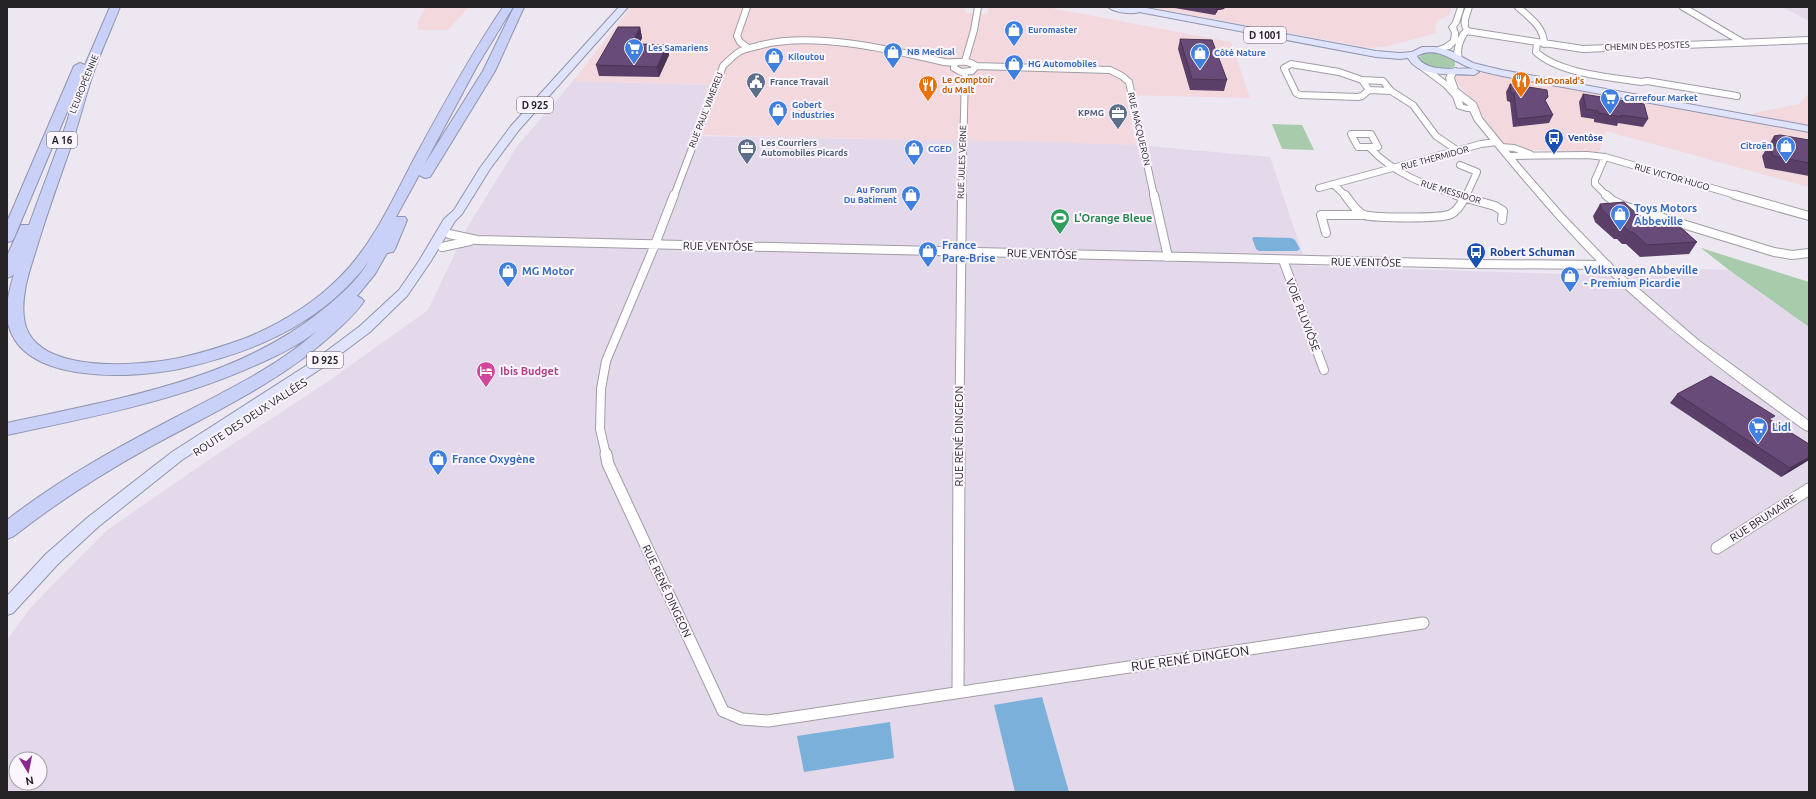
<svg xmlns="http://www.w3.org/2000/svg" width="1816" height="799" viewBox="0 0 1816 799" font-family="Ubuntu,sans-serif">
<rect width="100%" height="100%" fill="#ede7f1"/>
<path fill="#f3d8de" d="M426,7h43l-21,23h-30l-1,-8z
M631,7h333l2,6 21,1 2,-7h57l185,35 19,56 -124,-3 10,50 -434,-10 19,-50 -148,-4z
M1149,7h303l-3,8 -12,6 -2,7 1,5 -3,1 -45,12 -19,2z
M1467,68l289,53 -2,-8 45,-9 10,-11v94l-203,-56 -7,21 -92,-3 -53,-72z"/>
<path fill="#e3d9ea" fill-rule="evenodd" d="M1782,7h27v14z
M573,81l136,4 -18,51 357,6 88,3 134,12 37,109 294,9 23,-8 105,3 80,57v465h-1802v-152l24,-33 75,-76 98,-68 123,-81 101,-72 40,-84 50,-81zM16,759h24v24h-24z"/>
<path fill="#a7cbab" d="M1435,53l16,5 4,4v4c-11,6 -30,3 -37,-8l5,-4z
M1272,124l30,1 12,25 -32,-1z
M1701,248l108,34v45l-80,-57z"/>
<path fill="#7ab0d9" d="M1255,237l36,1 4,2 5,9 -3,2h-38l-3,-2 -4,-11z
M1042,697l27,95h-54l-21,-87z
M890,722l4,36 -90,14 -7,-36z"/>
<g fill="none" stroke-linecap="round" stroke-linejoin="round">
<defs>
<path id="minor-far2" d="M747,7l-10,29 3,6 8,6
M1518,7c12,11 26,20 26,37
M1683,7l59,35
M1466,31l117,18 226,-9
M1537,43l-1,9c24,22 74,25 105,30l6,-1 90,15
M965,61l9,-31 4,-23
M1291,64l48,8 23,8 7,10 -7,6 -4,1 -58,-2 -4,-2 -12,-25z
M976,66l134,4 12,6 7,6 25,114
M1362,80l21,1 8,10 -22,-1
M1391,91l22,14 23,31 22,15
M1351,134h20l7,13h-20z
M1369,147c25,27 56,38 90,49
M1501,147l13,1 16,6
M1510,156l77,-1 18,2 134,39
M1605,157l-10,23v4l12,12
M1460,165l17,7 -11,24
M1333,184l13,12
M1319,188l162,-44 16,-2
M674,196l49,-130c5,-5 10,-10 16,-14 4,-3 10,-4 15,-5 54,-17 135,2 190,15 11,2 23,-4 32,4l-4,5 -11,1 -7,-4 1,-4
M962,196l3,-124"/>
<path id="minor-far1" d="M1154,195l14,62
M1345,195c6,7 10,16 19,20 11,3 77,4 87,-1 7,-3 12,-13 15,-19
M1456,195l39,11 8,5 -1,9
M1606,195l7,6 11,5 150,46 18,3 17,-2
M1735,195l74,21
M1326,233l-5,-18h43
M449,234l28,6 998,24 132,1
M442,247l28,-6
M1283,260l41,110
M606,455l-6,-26 1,-40 5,-28 48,-114 20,-52
M959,455l3,-260"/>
<path id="minor" d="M606,454l2,10 115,247 19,8 26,2 655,-98
M1717,548l92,-59
M958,692l1,-238"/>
<path id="tertiary" d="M1458,7h6l-5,16 -3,4 2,6v5l3,-6 3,-2c-5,-7 -1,-16 2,-23h6l-4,13v7l3,3c-7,7 -12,18 -9,29l-4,2h-3l-1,-8 2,-10 -6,6 -15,3 -4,-2 13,-5 7,-5 1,-7 -3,-6 4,-5z
M1420,65h6l21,17 -1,-4 3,-8 7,-2 1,2 -3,8 4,11 18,14 6,15 39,48 42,48 54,56 81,70 111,81v10l-4,-1c-68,-48 -134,-98 -194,-155 -49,-48 -93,-101 -136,-154l-5,-10h-3l-10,-3 -4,-11 -9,-10 -24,-18zM1462,101l7,5 -6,-1z"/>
<path id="primary" d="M619,7h9l-109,123 -29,39 -28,45 -7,7 -24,40 -24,35 -37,36 -48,36 -140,92 -84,67 -40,37 -45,49 -6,2v-19l39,-42 41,-36 85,-66 140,-90 48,-36 39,-36 20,-29 25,-42 10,-9 26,-42 31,-42z
M1108,7h33l235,44 24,2 12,-1 10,-5h13l16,4 22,12 29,7 307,56v6l-307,-56c-12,-3 -25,-5 -36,-10 -16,-7 -31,-20 -49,-10 9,18 40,11 57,13l5,3 -5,3c-21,-2 -54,4 -66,-17l-8,1 -24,-2 -237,-45c-7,3 -26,0 -31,-5z"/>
<path id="motorway" d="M110,7h10c-9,23 -20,46 -28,70 -8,24 -14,49 -22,72 -12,34 -24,67 -34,101 -7,22 -15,45 -12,68 7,58 115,48 155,40 23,-5 45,-12 67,-20 34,-14 67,-34 93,-60 33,-32 54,-79 75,-119 28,-52 56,-103 89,-152h10l-36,59 -53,99 59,-94 31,-64h10l-29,64 -63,103 -2,3 -5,1 -6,-3 -23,42h9l2,3 -12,29 -2,3 -6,1 -12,21 -18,22 4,2 3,3c-8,12 -19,22 -29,31 -54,50 -123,81 -187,116 -47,26 -92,55 -134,88l-7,3v-19c54,-42 113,-74 173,-105 47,-25 97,-48 137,-84 -18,14 -40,25 -61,34 -79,36 -165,52 -249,70v-12c108,-24 225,-41 314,-112 18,-14 36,-30 48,-50 -28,38 -66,65 -109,83 -26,11 -54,19 -81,25 -45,9 -153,16 -170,-42 -5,-17 0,-36 5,-53l-2,2 -5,2v-22l14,-31h8l37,-100 11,-37 -63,150 -2,3 -5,1v-20l67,-156 6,-3 5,2z"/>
</defs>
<use href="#minor-far2" stroke="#a19ca5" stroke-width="8"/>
<use href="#minor-far1" stroke="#a19ca5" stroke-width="10"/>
<use href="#minor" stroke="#a19ca5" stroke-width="13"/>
<use href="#tertiary" stroke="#a19ca5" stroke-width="2"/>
<use href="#primary" stroke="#9094ae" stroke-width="2"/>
<use href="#motorway" stroke="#9094ae" stroke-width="2"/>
<use href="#minor-far2" stroke="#fff" stroke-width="6"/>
<use href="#minor-far1" stroke="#fff" stroke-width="8"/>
<use href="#minor" stroke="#fff" stroke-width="11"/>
<use href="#tertiary" fill="#fff" fill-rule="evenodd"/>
<use href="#primary" fill="#dfe3fb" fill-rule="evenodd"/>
<use href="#motorway" fill="#c9d1f8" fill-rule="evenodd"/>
</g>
<path fill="#5a4069" d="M1169,7h56l-1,2 -6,1 -3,5z
M640,27l2,11 -2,4 2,2 25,1 2,10 -10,22 -60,-1 -3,-11z
M1180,39l47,41 -3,11 -34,-1 -12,-41z
M1510,84l43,31 -4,8 -36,4 -3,-25 -3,-1 -1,-9z
M1583,94l65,25 -5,8 -25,-4 -1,3 -23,-4v-3l-13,-2 -2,-15z
M1774,136l35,4v36l-44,-8 -3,-12z
M1600,204l50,22 47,16 -8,12 -49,3 -14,-13h-4l-5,-5h-3l-19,-17 -2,-6z
M1677,394l94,26 38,24v16l-28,17 -111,-74z"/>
<path fill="#4a3455" d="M1217,7h8l-1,2 -6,1 -3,5z
M640,27l2,11 -5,9 -2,-10z
M667,45l2,10 -10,22 -2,-10z
M1809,457v3l-28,17 9,-9z"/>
<path fill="#694b7a" stroke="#4a3455" d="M618,27h22l-5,10 7,7 25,1 -10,22 -61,-2z
M1180,39l32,1 15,40 -35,-1z
M1510,84l37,6 1,7 -3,3 8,15 -36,4 -3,-26h-3z
M1583,94l61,10 4,15 -27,-4 1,2 -24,-4v-2l-12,-2z
M1780,135l29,5v23l-36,-7 -4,-11 9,1 -4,-10z
M1624,202l26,24 28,-1 19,17 -50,3 -14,-13h-3l-6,-5h-3l-19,-17 -2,-6z
M1711,376l64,40 -6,3 40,25v13l-19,11 -113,-74z"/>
<defs>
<symbol id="shop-pin" viewBox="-11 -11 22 30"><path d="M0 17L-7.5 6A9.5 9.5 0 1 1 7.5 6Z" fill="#3f7fe0" stroke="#fbf5fe"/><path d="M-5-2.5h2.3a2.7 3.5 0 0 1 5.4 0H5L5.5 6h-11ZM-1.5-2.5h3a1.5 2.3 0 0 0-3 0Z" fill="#fff"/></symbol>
<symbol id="supermarket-pin" viewBox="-11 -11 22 30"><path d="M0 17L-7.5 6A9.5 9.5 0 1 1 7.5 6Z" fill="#3f7fe0" stroke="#fbf5fe"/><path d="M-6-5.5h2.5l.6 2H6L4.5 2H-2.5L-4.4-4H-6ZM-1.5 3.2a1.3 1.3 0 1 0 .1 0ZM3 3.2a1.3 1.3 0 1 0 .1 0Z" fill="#fff"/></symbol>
<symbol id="restaurant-pin" viewBox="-11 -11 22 30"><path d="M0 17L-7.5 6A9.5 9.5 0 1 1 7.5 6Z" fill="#e8710a" stroke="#fbf5fe"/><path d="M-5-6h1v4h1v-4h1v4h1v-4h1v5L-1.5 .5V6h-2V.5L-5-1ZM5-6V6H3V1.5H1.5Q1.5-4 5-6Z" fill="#fff"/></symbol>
<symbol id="civic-pin" viewBox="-11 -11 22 30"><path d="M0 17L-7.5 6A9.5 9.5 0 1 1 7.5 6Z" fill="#5c6f8a" stroke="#fbf5fe"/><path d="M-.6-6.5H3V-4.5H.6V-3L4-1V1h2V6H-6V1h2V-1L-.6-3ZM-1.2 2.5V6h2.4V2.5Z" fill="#fff"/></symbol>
<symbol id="office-pin" viewBox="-11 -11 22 30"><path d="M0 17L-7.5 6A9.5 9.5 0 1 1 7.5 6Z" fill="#5c6f8a" stroke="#fbf5fe"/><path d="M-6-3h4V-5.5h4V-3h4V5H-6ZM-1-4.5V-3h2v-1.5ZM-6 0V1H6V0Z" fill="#fff"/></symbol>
<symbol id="bus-pin" viewBox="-11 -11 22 30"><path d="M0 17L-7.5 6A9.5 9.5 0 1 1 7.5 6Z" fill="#1a4fb4" stroke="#fbf5fe"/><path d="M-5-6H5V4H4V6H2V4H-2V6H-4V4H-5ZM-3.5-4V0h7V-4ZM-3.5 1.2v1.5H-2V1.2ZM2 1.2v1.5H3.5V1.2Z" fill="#fff"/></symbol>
<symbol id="stadium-pin" viewBox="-11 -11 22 30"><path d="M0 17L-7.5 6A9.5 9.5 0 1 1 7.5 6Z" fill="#2e9e5b" stroke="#fbf5fe"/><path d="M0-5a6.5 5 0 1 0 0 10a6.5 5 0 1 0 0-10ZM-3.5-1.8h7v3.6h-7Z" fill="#fff"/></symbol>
<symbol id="hotel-pin" viewBox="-11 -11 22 30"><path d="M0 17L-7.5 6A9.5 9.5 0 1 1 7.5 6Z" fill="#d1479c" stroke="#fbf5fe"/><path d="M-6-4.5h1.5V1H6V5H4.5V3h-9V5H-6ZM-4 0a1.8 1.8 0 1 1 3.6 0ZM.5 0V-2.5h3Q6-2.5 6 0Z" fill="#fff"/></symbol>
</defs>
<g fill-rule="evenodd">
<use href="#shop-pin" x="1003" y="19" width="22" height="30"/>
<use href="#supermarket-pin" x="623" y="37" width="22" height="30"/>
<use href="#shop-pin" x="882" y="41" width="22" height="30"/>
<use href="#shop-pin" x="1189" y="42" width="22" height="30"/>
<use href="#shop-pin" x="763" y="46" width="22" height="30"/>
<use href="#shop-pin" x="1003" y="53" width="22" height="30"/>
<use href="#restaurant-pin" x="1510" y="70" width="22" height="30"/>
<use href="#civic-pin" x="745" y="71" width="22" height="30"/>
<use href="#restaurant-pin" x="917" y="74" width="22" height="30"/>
<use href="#supermarket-pin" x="1599" y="87" width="22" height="30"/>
<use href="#shop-pin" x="767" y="99" width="22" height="30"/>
<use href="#office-pin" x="1107" y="102" width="22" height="30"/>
<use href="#bus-pin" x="1543" y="127" width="22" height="30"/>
<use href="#shop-pin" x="1775" y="135" width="22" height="30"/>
<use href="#office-pin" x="736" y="137" width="22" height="30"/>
<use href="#shop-pin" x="903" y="138" width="22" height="30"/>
<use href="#shop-pin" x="900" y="184" width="22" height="30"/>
<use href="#shop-pin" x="1609" y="203" width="22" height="30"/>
<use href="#stadium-pin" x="1049" y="207" width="22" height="30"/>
<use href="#shop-pin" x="917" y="240" width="22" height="30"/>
<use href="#bus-pin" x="1465" y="241" width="22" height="30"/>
<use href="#shop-pin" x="497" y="260" width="22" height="30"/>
<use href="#shop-pin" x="1559" y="265" width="22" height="30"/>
<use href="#hotel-pin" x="475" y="360" width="22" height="30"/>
<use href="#supermarket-pin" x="1747" y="416" width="22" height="30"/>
<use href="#shop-pin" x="427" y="448" width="22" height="30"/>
</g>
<g text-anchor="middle" stroke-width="4" stroke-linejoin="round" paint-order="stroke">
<g font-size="9" font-weight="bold" fill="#366cbe" stroke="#fbf5fe" text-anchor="start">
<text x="1028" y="33">Euromaster</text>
<text x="648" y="51">Les Samariens</text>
<text x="907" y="55">NB Medical</text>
<text x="1214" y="56">Côté Nature</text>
<text x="788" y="60">Kiloutou</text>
<text x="1028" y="67">HG Automobiles</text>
<text x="1624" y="101">Carrefour Market</text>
<text x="792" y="108">Gobert<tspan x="792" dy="10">Industries</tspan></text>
<text x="1772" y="149" text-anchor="end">Citroën</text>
<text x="928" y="152">CGED</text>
<text x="897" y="193" text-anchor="end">Au Forum<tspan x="897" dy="10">Du Batiment</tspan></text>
</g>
<g font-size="9" fill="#252326" stroke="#fbf5fe">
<text transform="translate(1647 46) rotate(-2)" y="3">CHEMIN DES POSTES</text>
<text transform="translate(84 84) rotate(-68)" y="3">L'EUROPÉENNE</text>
<text transform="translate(706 110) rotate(-69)" y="3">RUE PAUL VIMEREU</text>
<text transform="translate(1139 129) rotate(77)" y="3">RUE MACQUERON</text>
<text transform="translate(1435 158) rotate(-15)" y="3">RUE THERMIDOR</text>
<text transform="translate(962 162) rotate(-88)" y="3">RUE JULES VERNE</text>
<text transform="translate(1672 177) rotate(16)" y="3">RUE VICTOR HUGO</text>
<text transform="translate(1451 192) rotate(17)" y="3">RUE MESSIDOR</text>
</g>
<g font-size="9" font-weight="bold" fill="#c56008" stroke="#fbf5fe" text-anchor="start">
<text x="942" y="83">Le Comptoir<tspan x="942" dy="10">du Malt</tspan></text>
<text x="1535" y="84">McDonald's</text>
</g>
<g font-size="9" font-weight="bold" fill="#4e5e75" stroke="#fbf5fe" text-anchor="start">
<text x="770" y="85">France Travail</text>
<text x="1104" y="116" text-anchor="end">KPMG</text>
<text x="761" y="146">Les Courriers<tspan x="761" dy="10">Automobiles Picards</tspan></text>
</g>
<g font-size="9" font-weight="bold" fill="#164399" stroke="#fbf5fe" text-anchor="start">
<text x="1568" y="141">Ventôse</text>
</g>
<g fill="#fbf5fe" stroke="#656267" stroke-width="1">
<rect x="1244" y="27" width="42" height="16" rx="3"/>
<rect x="517" y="97" width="36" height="16" rx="3"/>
<rect x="47" y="132" width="30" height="16" rx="3"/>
<rect x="307" y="352" width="36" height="16" rx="3"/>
</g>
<g font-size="10" font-weight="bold" fill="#252326">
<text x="1265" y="39">D 1001</text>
<text x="535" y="109">D 925</text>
<text x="62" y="144">A 16</text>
<text x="325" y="364">D 925</text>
</g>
<g font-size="11" font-weight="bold" fill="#366cbe" stroke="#fbf5fe" text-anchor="start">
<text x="1634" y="212">Toys Motors<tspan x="1634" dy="13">Abbeville</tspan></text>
<text x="942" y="249">France<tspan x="942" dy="13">Pare-Brise</tspan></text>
<text x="1584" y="274">Volkswagen Abbeville<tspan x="1584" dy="13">- Premium Picardie</tspan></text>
<text x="522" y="275">MG Motor</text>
<text x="1772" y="431">Lidl</text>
<text x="452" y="463">France Oxygène</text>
</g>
<g font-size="11" font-weight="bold" fill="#27864d" stroke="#fbf5fe" text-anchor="start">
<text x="1074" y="222">L'Orange Bleue</text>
</g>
<g font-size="11" fill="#252326" stroke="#fbf5fe">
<text transform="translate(718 246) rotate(1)" y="4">RUE VENTÔSE</text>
<text transform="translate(1042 254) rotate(2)" y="4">RUE VENTÔSE</text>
<text transform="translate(1366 262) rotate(1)" y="4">RUE VENTÔSE</text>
<text transform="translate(1303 315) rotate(69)" y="4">VOIE PLUVIÔSE</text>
<text transform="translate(250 417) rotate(-33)" y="4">ROUTE DES DEUX VALLÉES</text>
<text transform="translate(959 436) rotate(-90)" y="4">RUE RENÉ DINGEON</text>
<text transform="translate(1763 518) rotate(-33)" y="4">RUE BRUMAIRE</text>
<text transform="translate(667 591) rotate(65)" y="4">RUE RENÉ DINGEON</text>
</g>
<g font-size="11" font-weight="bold" fill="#164399" stroke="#fbf5fe" text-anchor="start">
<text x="1490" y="256">Robert Schuman</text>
</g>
<g font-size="11" font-weight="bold" fill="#b23c85" stroke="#fbf5fe" text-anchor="start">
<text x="500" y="375">Ibis Budget</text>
</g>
<g font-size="13" fill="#252326" stroke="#fbf5fe">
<text transform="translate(1190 658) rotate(-8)" y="5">RUE RENÉ DINGEON</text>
</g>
</g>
<rect width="1816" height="799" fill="none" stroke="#252326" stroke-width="16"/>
<g transform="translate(28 771) rotate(170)"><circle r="19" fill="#fbf5fe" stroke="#a5a1a8"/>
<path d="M0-3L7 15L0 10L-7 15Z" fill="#8a2790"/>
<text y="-6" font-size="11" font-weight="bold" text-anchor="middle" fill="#252326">N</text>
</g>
</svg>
